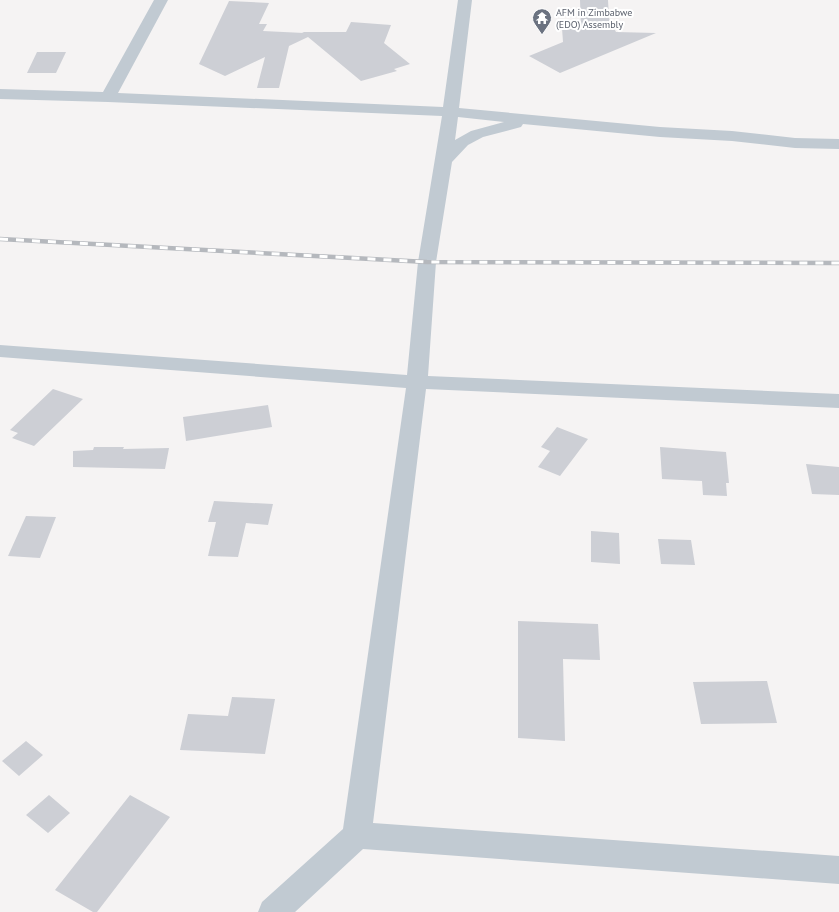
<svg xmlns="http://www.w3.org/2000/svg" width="839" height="912" viewBox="0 0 839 912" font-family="'PT Sans',sans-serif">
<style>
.building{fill:#cdcfd5}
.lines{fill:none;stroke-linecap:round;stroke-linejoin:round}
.street{fill:#c1cad2;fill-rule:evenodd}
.rail-casing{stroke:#b5b8bd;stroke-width:4.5}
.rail{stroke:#fff;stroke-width:3;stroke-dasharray:8;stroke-linecap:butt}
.labels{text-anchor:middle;stroke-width:4;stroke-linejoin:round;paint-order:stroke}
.far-worship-label{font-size:10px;fill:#5b616d;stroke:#fff;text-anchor:start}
</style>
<rect width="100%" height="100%" fill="#f5f3f3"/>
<path class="building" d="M580,0H608L609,18L616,32L656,33L560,73L529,56L563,42L562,28L581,29Z
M229,1L269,3L259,24H267L263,31L304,33L302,32H346L351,22L391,25L384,43L410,64L394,69L397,71L361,81L308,37L289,46L279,88H257L265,57L225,76L199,64Z
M37,52H66L56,73H27Z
M53,389L83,399L34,446L12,438L18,433L10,430Z
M268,405L272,427L186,441L183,417Z
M557,427L588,439L560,476L538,467L550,451L541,447Z
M94,447H124L123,449L169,448L165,469L73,467V451L93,450Z
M660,447L726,452L729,483H726L727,496L703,495L702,481L662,479Z
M806,464L839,467V495L812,494Z
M214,501L273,504L268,525L246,523L238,557L208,556L216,522H208Z
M26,516L56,517L40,558L8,556Z
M591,531L619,533L620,564L591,562Z
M658,539L691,540L695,565L661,564Z
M518,621L598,624L600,660L563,659L565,741L518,738Z
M767,681L777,723L701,724L693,682Z
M232,697L275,699L265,754L180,750L188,714L228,716Z
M26,741L43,755L19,776L2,761Z
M49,795L70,813L48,833L26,815Z
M130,795L170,817L97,912H93L55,890Z"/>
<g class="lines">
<path class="street" d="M154,0H168L118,93L443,107L458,0H472L459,108L660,127L732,131L795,138L839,139V149L795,148L732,141L660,137L523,124L521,127L483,137L468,145L452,162L436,262L428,376L839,394V408L426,389L373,823L839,856V884L363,849L295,912H258L262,902L343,829L406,388L0,357V345L407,375L418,262L442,116L108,102L0,99V89L103,92ZM458,117L504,122L471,131L455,140Z"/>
<g class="rail-casing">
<path id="rail" d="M0,239L427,262L839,263"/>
</g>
<use href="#rail" class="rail"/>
</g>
<defs>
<g id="temple-pin" transform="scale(1)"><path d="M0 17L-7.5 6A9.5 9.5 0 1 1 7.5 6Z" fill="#6b7280" stroke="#fff"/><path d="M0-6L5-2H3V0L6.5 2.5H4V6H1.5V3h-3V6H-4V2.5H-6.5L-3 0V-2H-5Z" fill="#fff"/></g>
</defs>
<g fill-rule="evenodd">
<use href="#temple-pin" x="542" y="18"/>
</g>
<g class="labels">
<g class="far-worship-label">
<text x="556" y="16">AFM in Zimbabwe<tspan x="556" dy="12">(EDO) Assembly</tspan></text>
</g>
</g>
</svg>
